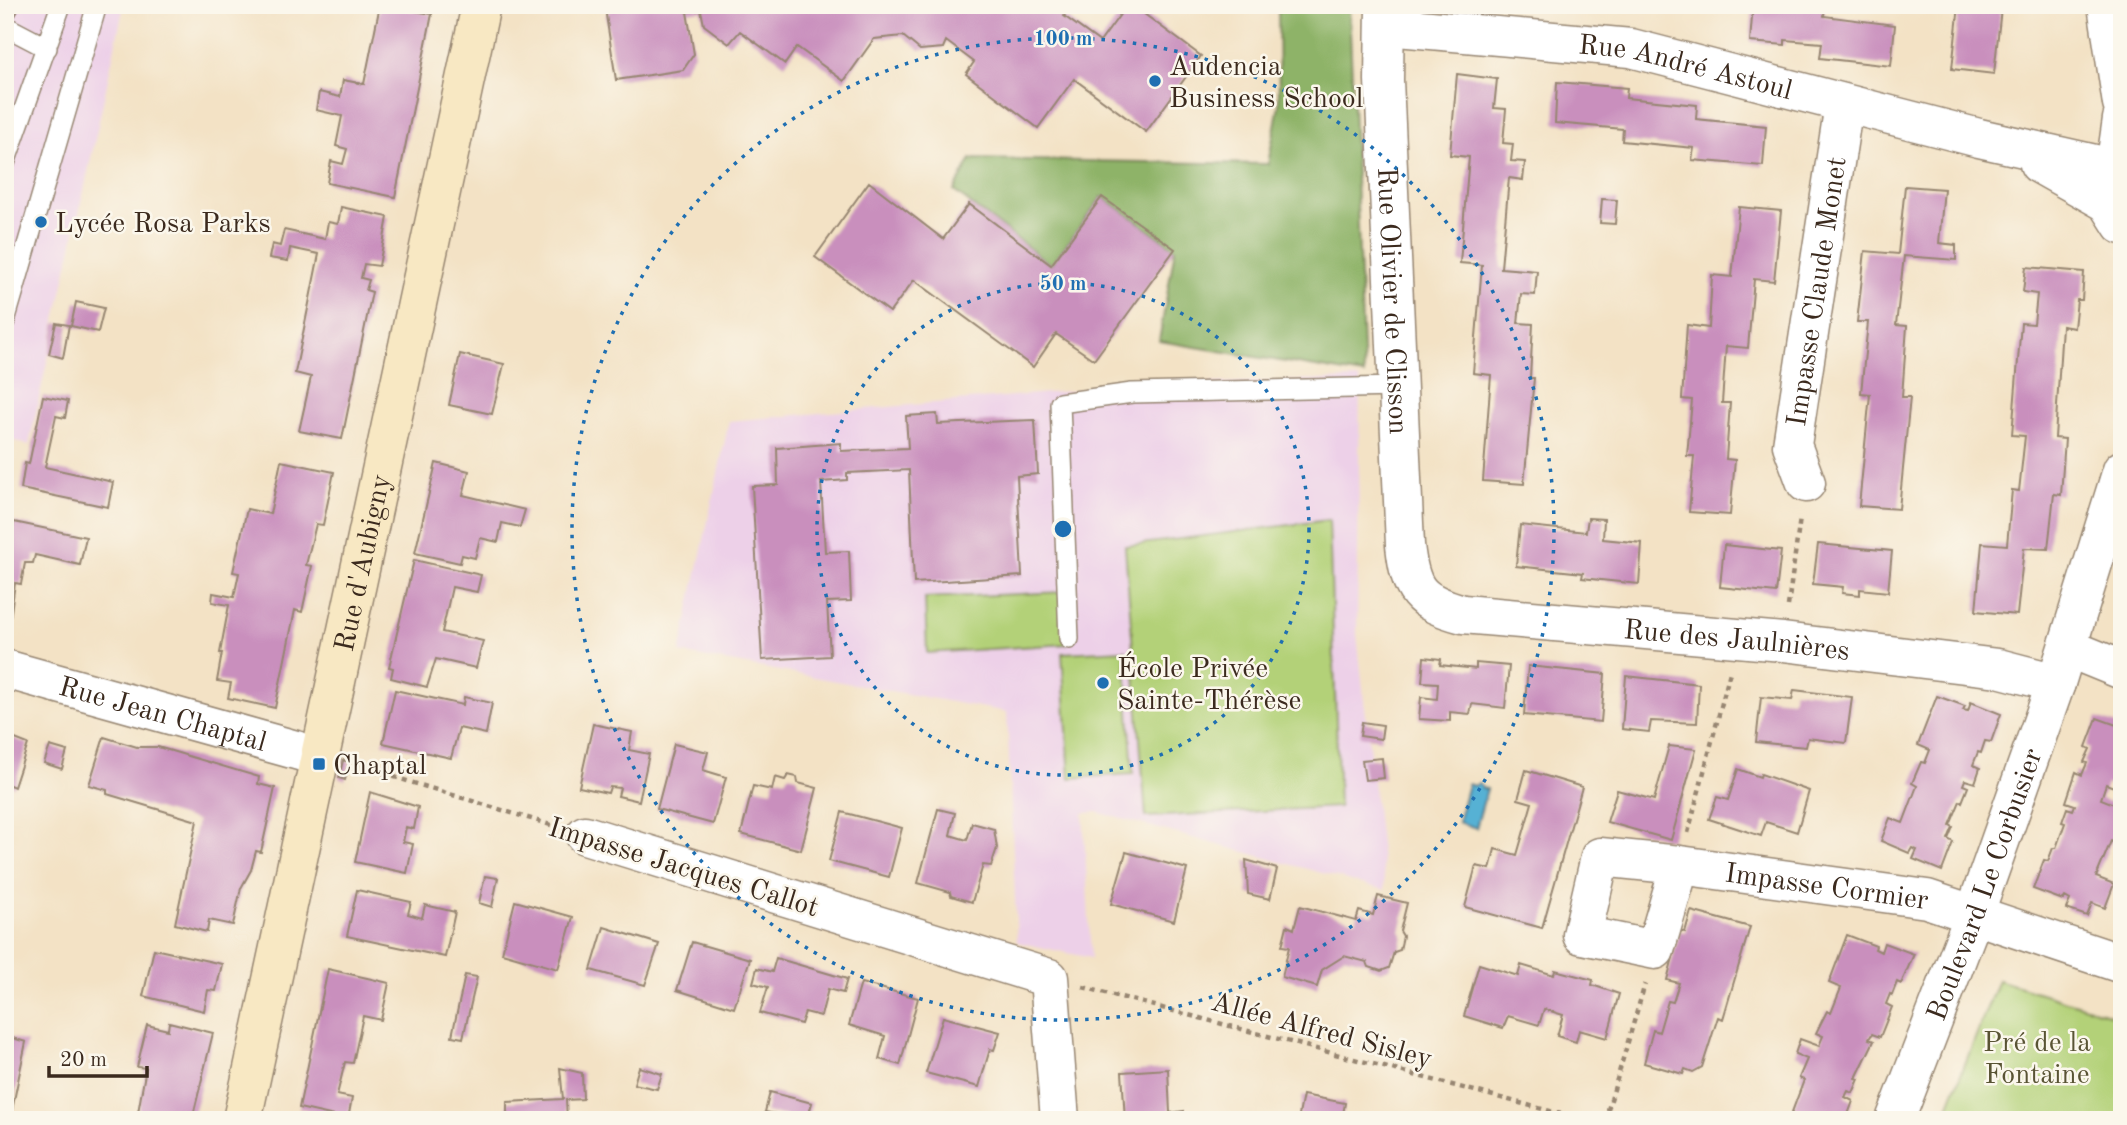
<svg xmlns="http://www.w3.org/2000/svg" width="2127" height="1125" viewBox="0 0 2127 1125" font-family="'Old Standard TT',serif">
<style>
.built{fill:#edd0e8}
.green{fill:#b3d178;stroke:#777e4b;stroke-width:2}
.forest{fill:#8eb368;stroke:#646e43;stroke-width:2}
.water{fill:#57b1d4;stroke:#496e79;stroke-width:2}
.building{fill:#c98fbd}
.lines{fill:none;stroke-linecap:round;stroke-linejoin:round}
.lane-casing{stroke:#978672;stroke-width:22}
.street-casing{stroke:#978672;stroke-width:41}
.secondary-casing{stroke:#978672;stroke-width:41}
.path{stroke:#978672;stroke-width:4.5;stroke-dasharray:5 5;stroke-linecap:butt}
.lane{stroke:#fff;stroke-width:19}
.street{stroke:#fff;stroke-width:38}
.secondary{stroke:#f8e8c3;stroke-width:38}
.ring{fill:none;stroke:#1f6fb2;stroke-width:3.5;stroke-dasharray:3.5 7}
.poi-dot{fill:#1f6fb2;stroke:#fbf7ec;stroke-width:2.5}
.labels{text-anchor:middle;stroke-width:5;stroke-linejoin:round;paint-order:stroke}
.poi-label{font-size:28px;fill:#3b2a1e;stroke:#fbf7ec;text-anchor:start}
.street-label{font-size:28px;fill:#3b2a1e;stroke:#fbf7ec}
.park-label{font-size:28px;fill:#595434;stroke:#fbf7ec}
.centre{fill:#1f6fb2;stroke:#fbf7ec;stroke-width:3.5}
.ring-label{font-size:21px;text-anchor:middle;font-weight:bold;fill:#1f6fb2;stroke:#fbf7ec;stroke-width:5;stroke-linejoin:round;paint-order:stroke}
</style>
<rect width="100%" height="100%" fill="#fbf7ec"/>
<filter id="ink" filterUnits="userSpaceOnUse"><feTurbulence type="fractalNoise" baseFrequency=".0143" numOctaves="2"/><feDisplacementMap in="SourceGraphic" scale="14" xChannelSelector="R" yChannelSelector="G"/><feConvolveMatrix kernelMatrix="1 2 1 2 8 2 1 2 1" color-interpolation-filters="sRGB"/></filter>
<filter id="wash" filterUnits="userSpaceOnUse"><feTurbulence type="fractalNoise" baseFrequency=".00686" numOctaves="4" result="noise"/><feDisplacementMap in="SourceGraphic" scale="28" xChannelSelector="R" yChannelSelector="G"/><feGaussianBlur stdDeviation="1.57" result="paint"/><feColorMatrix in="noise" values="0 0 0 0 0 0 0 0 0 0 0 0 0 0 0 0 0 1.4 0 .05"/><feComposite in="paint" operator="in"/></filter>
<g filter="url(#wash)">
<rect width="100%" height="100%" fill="#f3e2c5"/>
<path class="built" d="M5,5H124L29,445L5,438Z
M1360,379L1357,634L1385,890L1097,812L1083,813L1091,958L1017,942L1007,712L680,653L729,421L1140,385Z"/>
<path class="green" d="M1329,520L1339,807L1146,817L1125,546Z
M1064,592L1067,644L927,653L925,598Z
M1125,650L1133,774L1070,778L1062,653Z
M1998,980L2122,1018V1120H1943Z"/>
<path class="forest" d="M1278,5H1349L1364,375L1159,341L1175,249L1102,197L1051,265L954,191L971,159L1268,164L1279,105Z"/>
<path class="water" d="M1479,783L1482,788L1487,789L1476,828L1458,822L1468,784L1474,786Z"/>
<g id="blocks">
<path class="building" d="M5,5H21L15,16L5,11Z
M380,5L432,14L395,197L327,183L331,161L343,164L347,149L336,146L342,116L316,110L319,92L340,97L343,80L364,84Z
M613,5H1072L1064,16L1100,42L1127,5H1132L1201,56L1146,132L1074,79L1038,128L966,74L974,62L946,41L943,48L920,50L903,36L874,39L844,81L797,47L785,64L740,31L729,44L704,25L701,10L687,12L694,54L683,70L616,80L606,15Z
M1753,5H1825L1824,16L1895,25L1891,66L1820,58L1822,43L1785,40V45L1750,42Z
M1959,5H1992V7L2001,8L1994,74L1952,69Z
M1457,74L1497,79L1494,108L1506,109L1503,143L1513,144L1511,161L1525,162L1523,180L1509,178L1501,268L1537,271L1535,295L1521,294L1518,323L1533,324L1530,378H1534L1524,484L1483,481L1491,375L1473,373L1482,265L1460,263L1469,157L1450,155Z
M1557,82L1627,88L1626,98L1697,105L1696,119L1766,126L1763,166L1692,160L1694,148L1622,141L1623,129L1555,123Z
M869,182L943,239L969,204L1051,265L1102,197L1175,249L1094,360L1056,334L1033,367L914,280L890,312L815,257Z
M1905,186L1944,189L1939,243L1956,245V260L1904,256L1896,325L1907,326L1902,397H1910L1899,509L1859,506L1870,394L1861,393L1868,322H1857L1865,251L1898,254Z
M1602,199L1617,200L1615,224L1600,223Z
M341,207L388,217L379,266L364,264L361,278L369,280L366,290L372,292L342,439L299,431L311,377L295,373L319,254L290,248L288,261L269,258L272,244L280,246L284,230L325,239L328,222L338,224Z
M1739,207L1781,211L1774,281L1754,279L1748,348L1726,346L1722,403H1730L1726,459L1735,460L1730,515L1689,512L1694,456H1687L1692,400L1682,399L1687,325L1709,328L1712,275L1732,277Z
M2026,267L2084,272L2082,300H2077L2074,328L2062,326L2055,438L2065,439L2061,495L2054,494L2048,549L2024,548L2017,615L1976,611L1982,543L2007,545L2012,490L2019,491L2025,436L2012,435L2021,323L2034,324L2037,294L2023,292Z
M76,302L104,308L98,332L71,326Z
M56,323L69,325L63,358L49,354Z
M460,354L504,364L492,414L449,405Z
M43,396L68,401L65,418L56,416L45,467L113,482L108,507L21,489L25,463L29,464Z
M937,414L938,424L1035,420L1038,474L1017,476L1022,576L914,583L909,470L847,473V480L821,482L825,552L849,551L851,601L827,602L830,656L762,660L752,486L778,485L777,448L841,443V451L908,448L906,416Z
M281,461L334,472L323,525L316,524L306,565L312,566L302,612L295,610L275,708L228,698L231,683L217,681L222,653H220L229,605L212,602L213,593L234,597L239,573L233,572L247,509L270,514Z
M436,463L469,471L463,495L525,510L520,527L502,523L498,542L480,538L475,558L462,555L460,563L415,553Z
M1588,518L1604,519L1603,539L1642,543L1639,584L1582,578L1583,573L1516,566L1520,525L1586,532Z
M14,522L86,537L80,565L35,555L33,563H25L21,584L15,583L9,627H5V563Z
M1818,544L1892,551L1888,592L1860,589V595L1842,593L1843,587L1813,584Z
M1724,545L1781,551L1776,593L1720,587Z
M414,560L481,575L477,592L452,587L442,632L483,641L476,668L436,659L427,687L391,678L393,668L389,667Z
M1424,657L1441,659L1440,665L1476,669V663L1509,666L1505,708L1472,704L1470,714L1450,712V721L1419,719L1421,697L1437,699L1438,683L1422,682Z
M1528,666L1605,674L1601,722L1524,715Z
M1626,676L1699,684L1697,723L1651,721L1649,732L1622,729Z
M395,690L463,705L464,697L492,703L486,734L459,728L451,758L383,743Z
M1794,690L1852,697L1846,743L1808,738L1806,747L1756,742L1761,697L1792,700Z
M1937,696L1965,706L1963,710L1968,711L1971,702L2001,714L1991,742L1985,741L1981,753L1978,752L1973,765L1980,768L1975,783L1965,780L1963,785L1968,787L1962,802L1960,801L1950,825L1953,827L1948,839L1953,842L1942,871L1913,859L1917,850L1912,848L1909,853L1881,841L1890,818L1903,823L1917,786L1912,783L1921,762L1925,763L1930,750L1918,745Z
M2097,718L2122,727V790L2106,784L2101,799L2122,807L2118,819L2122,821V826L2115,843L2111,841L2096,877L2114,884L2105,908L2092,903L2087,916L2066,909L2070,900L2065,897L2063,900L2033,889L2044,860L2048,861L2053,848H2056L2065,823L2062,822L2067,808L2073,810L2075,805L2066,802L2076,772L2082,775L2087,763L2084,762L2090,749L2086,747Z
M1362,722L1383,725L1381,739L1360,736Z
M593,724L632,732L629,750L649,754L639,801L618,796L620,788L610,787L608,793L579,787Z
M5,735L28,744L14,787L5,783Z
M104,737L137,747H158L259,777L258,784L275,788L261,852L256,851L251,870L241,888L233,925L209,920L207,932L175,924L197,821L107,794V790L89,785Z
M674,744L708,752L703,770L726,777L713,824L657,809Z
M50,746L67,751L62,769L44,763Z
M1669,746L1696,749L1671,840L1607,822L1617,790L1654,800Z
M1382,758L1384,778L1365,780L1362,760Z
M343,760L350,762L345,780L339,778Z
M1738,769L1760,777L1761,774L1809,791L1797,832L1766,822L1761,836L1709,819L1717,797L1728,800Z
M1526,770L1582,787L1542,928L1465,907L1476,866L1490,869L1495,849L1517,855L1532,803L1518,799Z
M788,775L797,777L798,783L817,788L801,850L741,834L753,786L772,790L775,777L785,780Z
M370,792L418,807L414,829L406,827L403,842L413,844L407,873L355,862Z
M938,809L955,813L950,835L967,840L972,823L994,829L997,848L991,866L983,865L972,902L951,896L950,892L918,883Z
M842,812L902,828L889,877L829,861Z
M1126,852L1187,869L1174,921L1111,904Z
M1246,860L1277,869L1270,899L1248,894Z
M485,876L498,878L492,907L479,903Z
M357,890L411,902L408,914L422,918L425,905L455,912L445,957L347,936Z
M1378,896L1407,903L1400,931L1403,936L1400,950L1394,952L1389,968L1381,971L1369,967L1367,962L1344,956L1322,970L1317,987L1282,977L1289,947L1282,946L1287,926L1294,929L1300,906L1356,921L1359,911L1373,915Z
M515,901L573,917L558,969L502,953Z
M1691,911L1750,927L1723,1019L1718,1017L1702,1067L1693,1072L1685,1069L1683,1074L1644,1063L1653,1030L1659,1032L1668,1001L1673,1002L1679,983L1667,980L1680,931L1685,932Z
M604,927L659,944L645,985L591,970Z
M1847,935L1876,946L1875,949L1881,952L1884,943L1914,954L1901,984L1897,982L1892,995L1890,994L1886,1004L1892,1007L1880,1037L1872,1034L1869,1039L1874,1041L1856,1078L1859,1079L1853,1093L1848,1091L1845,1097L1853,1101L1846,1120H1789L1804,1080L1799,1078L1807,1059L1795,1054L1800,1039L1819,1046L1823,1036L1816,1033L1827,1011L1831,1013L1841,988L1829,983Z
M692,942L750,959L734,1008L677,990Z
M154,949L222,964L216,991L208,990L204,1011L143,996Z
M776,958L847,979L843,993L828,989L821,1016L805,1012L801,1024L760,1013L768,987L753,983L757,968L772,972Z
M1479,964L1518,976L1521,965L1554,975L1555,970L1593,980L1592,985L1619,994L1607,1038L1579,1030L1576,1042L1557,1036L1563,1015L1544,1009L1539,1025L1508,1016L1503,1028L1464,1016Z
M328,969L389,983L381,1020L363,1016L353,1063L345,1062L337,1095L352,1098L348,1119L299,1108Z
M465,975L477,977L463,1038L452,1036Z
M861,983L918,998L900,1065L879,1059L885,1036L849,1025Z
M943,1017L1000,1032L994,1050L990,1049L979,1087L926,1073Z
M169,1022L213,1033L192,1120L137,1118L146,1068L137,1067L147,1025L168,1030Z
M9,1037L26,1042L10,1120H5V1053Z
M639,1067L662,1074L657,1089L634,1084Z
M560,1068L582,1073L583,1099L566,1100L567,1120H507V1102L563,1099Z
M1168,1069L1170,1113L1184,1111V1120H1125L1122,1072Z
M770,1092L812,1103L807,1120L765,1112Z
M1303,1095L1345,1103L1342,1120H1298Z"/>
</g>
</g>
<g filter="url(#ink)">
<use href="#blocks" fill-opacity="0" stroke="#978672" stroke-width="2"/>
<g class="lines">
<g class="lane-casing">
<path id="lane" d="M5,26L47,48
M5,163L61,5
M5,321L97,5
M1069,639L1060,403L1132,393L1398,387"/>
</g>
<g class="street-casing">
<g id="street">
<path id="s1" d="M1385,5L1384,80L1405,545C1410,591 1419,602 1463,614L1783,642L1998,668L2056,683"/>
<path d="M2107,5L2122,104"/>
<path id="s2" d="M1386,26L1631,48L1979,138L2122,170"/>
<path d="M2039,164L2108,203L2122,225"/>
<path d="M2115,168L2122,119"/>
<path id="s3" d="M1806,483L1792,445L1844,104"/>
<path d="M2068,648L2122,670"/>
<path id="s4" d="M5,669L321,757"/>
<path d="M585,835L1049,978L1060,1120"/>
<path id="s5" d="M1680,865L1655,950L1582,935L1600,857L1680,865L1927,899L2122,964"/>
<path id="s6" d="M1895,1120L1974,915L2056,683L2122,470"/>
</g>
</g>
<g class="secondary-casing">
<g id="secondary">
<path id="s7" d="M242,1120L481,5"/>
</g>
</g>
<path class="path" d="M1788,606L1800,518
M355,765L554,826
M1688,833L1730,672
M1083,987L1584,1120
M1605,1120L1645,984"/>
<use href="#lane" class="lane"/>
<use href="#street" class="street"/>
<use href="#secondary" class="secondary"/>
</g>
</g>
<g class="ring">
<circle cx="1063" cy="529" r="246"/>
<circle cx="1063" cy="529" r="491"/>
</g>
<g class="poi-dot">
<circle cx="1155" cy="81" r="7"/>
<circle cx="41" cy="222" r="7"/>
<circle cx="1103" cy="683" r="7"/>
<rect x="312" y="757" width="14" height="14" rx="3.5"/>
</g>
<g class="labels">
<g class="poi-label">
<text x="1169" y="75">Audencia<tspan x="1169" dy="32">Business School</tspan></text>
<text x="55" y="232">Lycée Rosa Parks</text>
<text x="1117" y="677">École Privée<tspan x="1117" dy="32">Sainte-Thérèse</tspan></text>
<text x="333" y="774">Chaptal</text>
</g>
<g class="street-label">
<text dy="10" stroke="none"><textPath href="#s2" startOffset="303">Rue André Astoul</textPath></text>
<text dy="10" stroke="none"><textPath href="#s3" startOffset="196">Impasse Claude Monet</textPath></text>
<text dy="10" stroke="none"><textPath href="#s1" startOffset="296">Rue Olivier de Clisson</textPath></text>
<text dy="10" stroke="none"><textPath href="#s7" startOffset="570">Rue d'Aubigny</textPath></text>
<text dy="10" stroke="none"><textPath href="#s1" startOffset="915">Rue des Jaulnières</textPath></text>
<text dy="10" stroke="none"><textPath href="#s4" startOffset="164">Rue Jean Chaptal</textPath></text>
<text transform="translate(684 866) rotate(17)" y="10">Impasse Jacques Callot</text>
<text dy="10" stroke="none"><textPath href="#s6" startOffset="252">Boulevard Le Corbusier</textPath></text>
<text dy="10" stroke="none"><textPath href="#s5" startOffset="472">Impasse Cormier</textPath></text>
<text transform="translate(1322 1029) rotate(15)" y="10">Allée Alfred Sisley</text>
</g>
<g class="park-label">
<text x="2037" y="1051">Pré de la<tspan x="2037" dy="32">Fontaine</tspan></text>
</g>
</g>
<circle cx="1063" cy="529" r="10" class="centre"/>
<g class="ring-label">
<text x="1063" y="45">100 m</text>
<text x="1063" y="290">50 m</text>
</g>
<rect width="2127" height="1125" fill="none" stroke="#fbf7ec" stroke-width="28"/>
<path d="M49 1066v10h98v-10" fill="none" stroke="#3b2a1e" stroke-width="3.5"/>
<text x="60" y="1066" font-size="21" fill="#3b2a1e" stroke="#fbf7ec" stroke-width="5" paint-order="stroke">20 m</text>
</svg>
